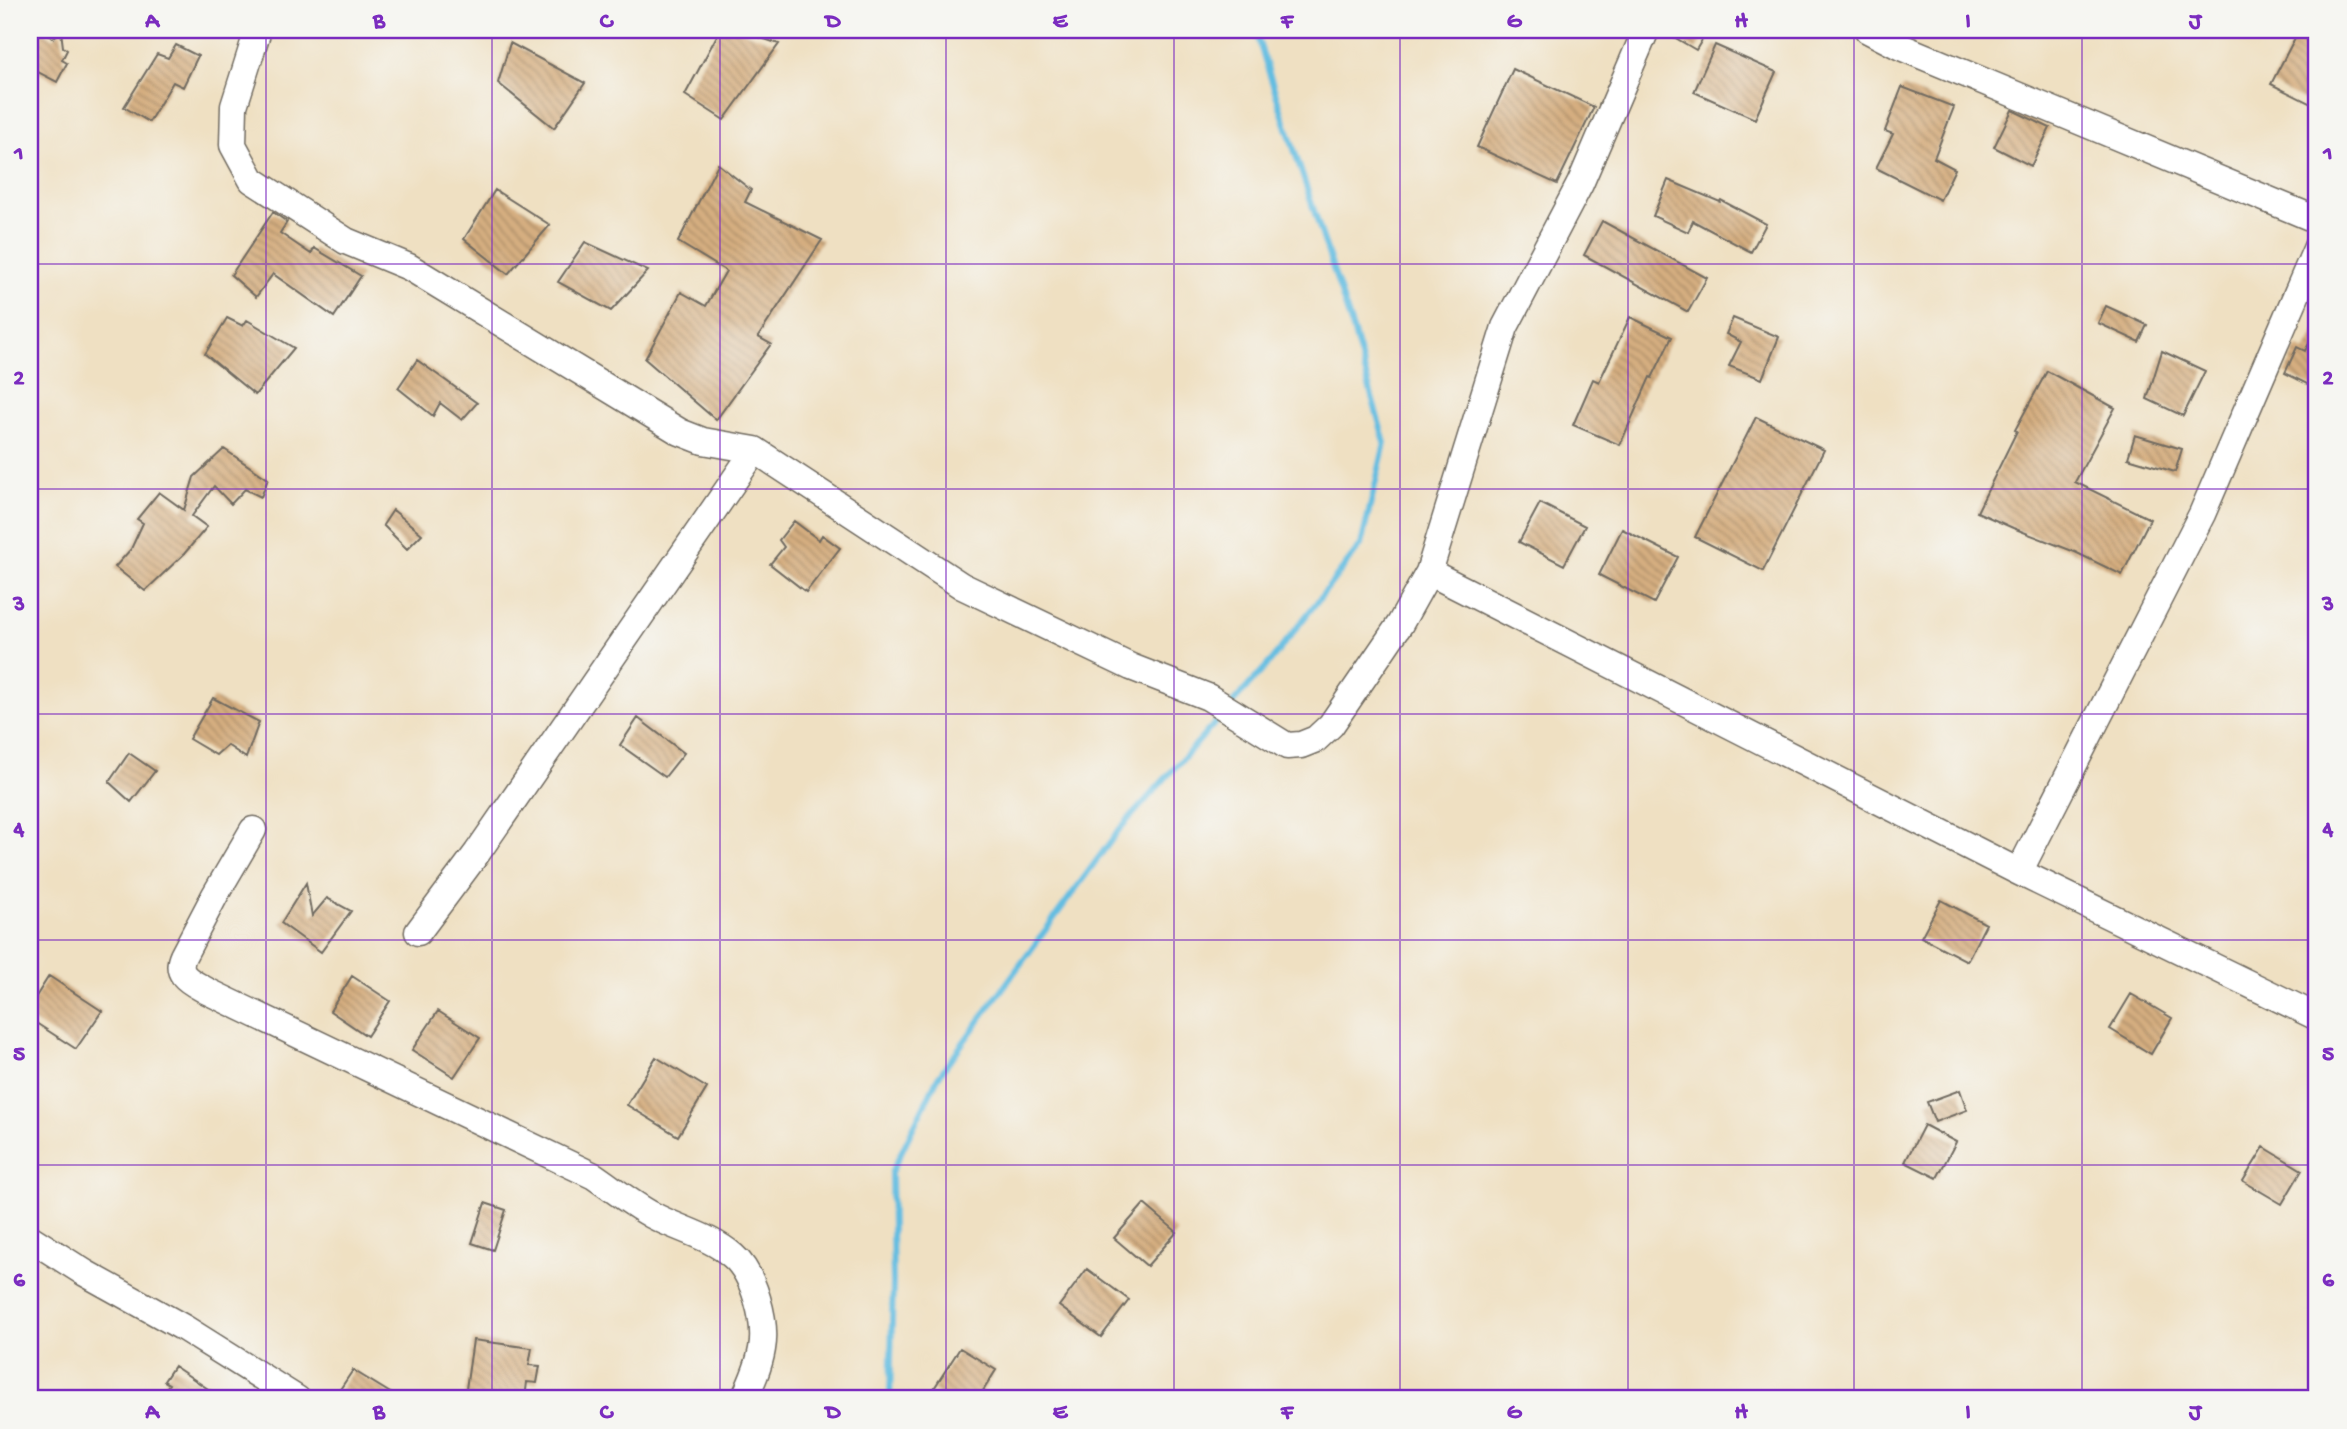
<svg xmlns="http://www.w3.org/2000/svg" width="2347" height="1429" viewBox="0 0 2347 1429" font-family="'Gochi Hand',sans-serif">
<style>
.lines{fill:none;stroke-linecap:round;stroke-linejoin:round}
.stream{stroke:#64bde1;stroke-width:6}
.building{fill:url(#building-back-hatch)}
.minor-casing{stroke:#706a60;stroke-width:29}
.minor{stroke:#fff;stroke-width:26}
.grid{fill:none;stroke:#7b2cbf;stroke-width:2;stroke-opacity:0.55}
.neatline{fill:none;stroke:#7b2cbf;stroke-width:2.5}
.grid-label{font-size:23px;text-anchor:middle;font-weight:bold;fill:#7b2cbf}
</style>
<defs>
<pattern id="building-back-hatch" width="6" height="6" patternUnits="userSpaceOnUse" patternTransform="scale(1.75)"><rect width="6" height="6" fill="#d5ae80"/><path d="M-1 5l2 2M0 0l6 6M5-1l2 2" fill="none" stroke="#ad8e69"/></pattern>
</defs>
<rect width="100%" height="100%" fill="#f6f6f2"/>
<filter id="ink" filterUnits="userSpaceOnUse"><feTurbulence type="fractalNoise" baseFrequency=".0143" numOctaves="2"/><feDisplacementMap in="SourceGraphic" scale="14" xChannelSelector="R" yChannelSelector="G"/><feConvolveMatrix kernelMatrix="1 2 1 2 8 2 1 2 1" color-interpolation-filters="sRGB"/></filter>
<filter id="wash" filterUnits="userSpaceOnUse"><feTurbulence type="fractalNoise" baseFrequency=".00686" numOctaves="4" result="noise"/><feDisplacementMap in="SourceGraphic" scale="28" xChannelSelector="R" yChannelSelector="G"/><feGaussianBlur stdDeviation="1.57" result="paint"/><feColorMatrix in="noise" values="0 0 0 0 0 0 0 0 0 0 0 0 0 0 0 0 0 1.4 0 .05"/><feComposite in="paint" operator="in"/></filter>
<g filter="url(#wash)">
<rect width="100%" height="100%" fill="#efe0c2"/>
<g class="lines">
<path class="stream" d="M1231,705L1271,661L1361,545L1385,443L1354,333L1255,30
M890,1399L893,1283L891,1173L938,1077L1118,831L1224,713"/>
</g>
<g id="blocks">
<path class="building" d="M39,30L53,38L61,31L63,47L67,50L62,60L67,63L57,82L30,68V47Z
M720,30H738L779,44L724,120L685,95Z
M1662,30H1708L1696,50Z
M2299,30H2317V107L2271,84Z
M510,43L585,83L554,128L498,83Z
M176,45L198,56L183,87L173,82L149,122L124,107L157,54L168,58Z
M1715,45L1776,72L1755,119L1694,92Z
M1513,69L1594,107L1557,184L1477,147Z
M1902,87L1954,107L1934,158L1955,169L1940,200L1876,168L1893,134L1885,131Z
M2012,110L2050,128L2031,166L1994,147Z
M718,164L751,190L745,202L822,240L758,337L771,344L716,420L645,359L681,292L706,306L726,271L678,242Z
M1668,180L1720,202L1721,200L1766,224L1751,252L1693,221L1688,232L1653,216Z
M495,190L550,225L508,274L464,239Z
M273,212L287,222L280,233L311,254L314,248L361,276L334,317L273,274L256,297L231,275Z
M1602,221L1707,278L1688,312L1584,255Z
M585,242L648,271L611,311L558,282Z
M2106,306L2147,325L2139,342L2098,323Z
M1630,317L1672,337L1652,378L1650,377L1620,445L1573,425L1593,379L1599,382Z
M227,318L243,326L247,320L294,348L255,395L205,354Z
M1733,318L1779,337L1762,379L1729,366L1741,342L1726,334Z
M2317,328V389L2285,373L2297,347L2305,351Z
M2162,351L2205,371L2183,416L2147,399Z
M417,360L477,403L462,420L440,403L433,416L398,388Z
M2047,371L2115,408L2075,482L2150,519L2122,575L2075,552L2013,528L1977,512L2017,431L2015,430Z
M1756,417L1824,450L1763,571L1695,537Z
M2135,435L2182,449L2175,472L2128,458Z
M224,449L268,479L261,497L245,489L231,504L214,486L192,516L207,527L184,554L145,591L115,567L131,549L143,523L137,519L159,492L184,510L194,477Z
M1540,503L1585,526L1564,565L1519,542Z
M393,510L422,534L407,549L383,525Z
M794,521L819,540L822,535L840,548L806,592L770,564L784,547L779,540Z
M1622,529L1678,557L1654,603L1599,575Z
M213,698L259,722L246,758L227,745L216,755L189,739Z
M638,718L684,753L665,777L620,745Z
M129,753L155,771L131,802L109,782Z
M306,883L312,916L327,898L351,911L321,952L281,923Z
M1941,900L1986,924L1967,961L1921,937Z
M49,976L102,1011L76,1049L30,1019V1006Z
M352,976L390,1001L367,1036L330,1011Z
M2131,994L2172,1018L2151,1054L2110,1029Z
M438,1011L480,1038L454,1077L412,1050Z
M656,1057L707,1088L678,1136L627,1105Z
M1960,1090L1967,1110L1935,1122L1927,1102Z
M1924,1125L1956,1142L1937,1178L1905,1162Z
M2264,1147L2302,1170L2282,1204L2243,1181Z
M485,1203L506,1210L493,1250L472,1243Z
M1144,1204L1177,1232L1147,1266L1114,1238Z
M1087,1269L1129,1300L1101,1337L1059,1306Z
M473,1340L532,1348L529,1365L540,1366L537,1383L527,1382L525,1399H485L465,1396Z
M960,1348L996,1370L978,1399H949L933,1390Z
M174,1366L223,1399H159L169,1384L164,1381Z
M353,1370L400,1399H353L339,1391Z"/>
</g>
</g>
<g filter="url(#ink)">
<use href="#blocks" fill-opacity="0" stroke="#706a60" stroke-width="2"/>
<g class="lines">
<g class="minor-casing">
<path id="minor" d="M258,30L234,106L233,145L252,180L346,241L409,267L680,432L703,441L755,450L962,586L1131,667L1208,697L1287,746L1301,745L1316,739L1331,725L1400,624L1429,572L1505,327L1580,184L1646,30
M1868,30L1901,47L2317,220
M1429,572L2019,872L2317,1017
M253,830L215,895L183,956C174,976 192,982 207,991L594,1176C613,1189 632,1204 652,1215C678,1229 710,1236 733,1256C754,1274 767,1322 762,1349C759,1367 751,1384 744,1399
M2019,872L2202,514L2317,247
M418,932L477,853L755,450
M30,1238L85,1273L184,1328L297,1399"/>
</g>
<use href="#minor" class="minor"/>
</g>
</g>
<path class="grid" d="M266,30V1399M492,30V1399M720,30V1399M946,30V1399M1174,30V1399M1400,30V1399M1628,30V1399M1854,30V1399M2082,30V1399M30,264H2317M30,489H2317M30,714H2317M30,940H2317M30,1165H2317"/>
<rect width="2347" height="1429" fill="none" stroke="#f6f6f2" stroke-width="77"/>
<rect x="38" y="38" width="2270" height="1352" class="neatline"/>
<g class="grid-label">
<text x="152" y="27">A</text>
<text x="379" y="27">B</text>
<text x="606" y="27">C</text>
<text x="833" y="27">D</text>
<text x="1060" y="27">E</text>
<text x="1287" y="27">F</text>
<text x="1514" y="27">G</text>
<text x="1741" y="27">H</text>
<text x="1968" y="27">I</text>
<text x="2195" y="27">J</text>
<text x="19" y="159">1</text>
<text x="2328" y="159">1</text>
<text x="19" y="384">2</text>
<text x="2328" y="384">2</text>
<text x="19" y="610">3</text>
<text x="2328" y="610">3</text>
<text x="19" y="835">4</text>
<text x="2328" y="835">4</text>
<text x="19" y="1060">5</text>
<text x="2328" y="1060">5</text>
<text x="19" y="1286">6</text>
<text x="2328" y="1286">6</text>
<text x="152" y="1418">A</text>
<text x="379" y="1418">B</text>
<text x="606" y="1418">C</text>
<text x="833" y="1418">D</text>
<text x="1060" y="1418">E</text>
<text x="1287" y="1418">F</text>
<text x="1514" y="1418">G</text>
<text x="1741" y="1418">H</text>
<text x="1968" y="1418">I</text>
<text x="2195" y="1418">J</text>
</g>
</svg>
